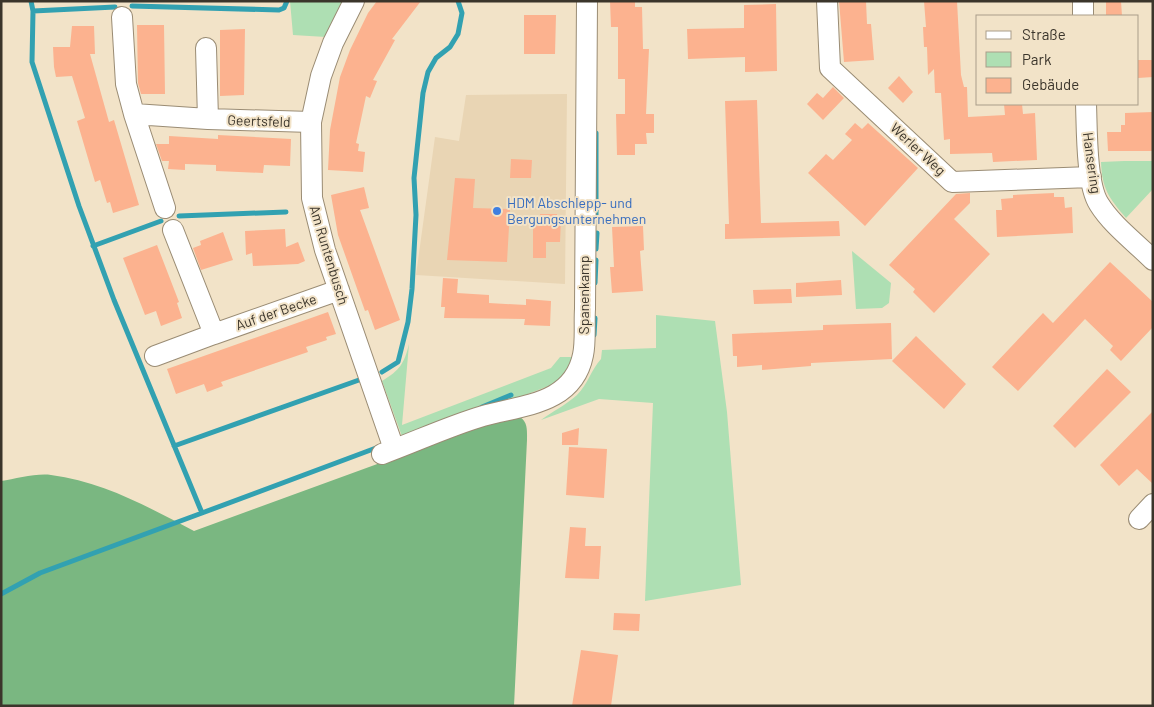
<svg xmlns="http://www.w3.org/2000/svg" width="1154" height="707" viewBox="0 0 1154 707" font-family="Barlow,sans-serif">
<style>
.built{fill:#e9d5b4}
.green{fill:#aedfb3}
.forest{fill:#7ab781}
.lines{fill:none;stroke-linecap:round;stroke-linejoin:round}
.stream{stroke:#32a1b1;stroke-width:5}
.building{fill:#fcb28f}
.street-casing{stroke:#9a8c74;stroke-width:22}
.street{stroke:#fff;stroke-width:20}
.shop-dot{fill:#3f7fe0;stroke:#f2e3c8;stroke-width:2}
.labels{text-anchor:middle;stroke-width:4;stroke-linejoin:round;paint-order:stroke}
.street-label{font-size:14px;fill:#3b352b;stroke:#f2e3c8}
.shop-label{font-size:14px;fill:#366cbe;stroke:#f2e3c8;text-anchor:start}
</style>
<rect width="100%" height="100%" fill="#f2e3c8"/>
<path class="built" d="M567,94L565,284L416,275L435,137L459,141L466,95Z"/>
<path class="green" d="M290,1H345L326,37L293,35Z
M1124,161H1153V189L1126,218C1109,198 1102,189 1101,162Z
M852,251L891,283L889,303L882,308L856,309Z
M656,315L715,321L727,412L741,585L645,601L653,403L599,399L541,420C553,411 566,405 577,395C588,384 591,370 601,359L602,350L656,348Z
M409,344L402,425L551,368L560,357H574L569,369L556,383L404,442L382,381C400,370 404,364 409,344Z"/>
<path class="forest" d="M517,415C528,421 527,428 527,440L514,706H1V481C16,479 36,473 51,475C104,482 148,507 194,531L391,459L406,450Z"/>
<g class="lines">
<path class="stream" d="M31,1L33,11
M132,6L279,10L284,8L287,1
M179,216L286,212
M596,222V133
M93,246L161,221
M596,249L597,233
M595,283L596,260
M594,335L595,318
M382,372L398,362L408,322L412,289L416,215L414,178L423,93L428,72L436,58L450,47L458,34L462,13L458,1
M482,407L511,395
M174,446L359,380
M202,513L376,448
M1,594L40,573L202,513L114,300L79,206L32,62L33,11L115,7"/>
</g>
<path class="building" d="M377,1H421L392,39L395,40L373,80L377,81L370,98L366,96L356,143L359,144L358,151L365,152L363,172L328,170L330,130L340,77L350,50L368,13Z
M610,1H635V7H642L643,49H649L646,114H654V133H646L647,144H635V155H617L616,114H625V79H618V27H611Z
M839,1H866L867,24H871L874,60L844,62Z
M924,1H957L961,75L964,87H967L968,117L1005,115L1004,104H1022L1023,114L1035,113L1037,160L993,162L992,153L950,154V139L944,140L941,93H935L934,69L928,75L927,47H924L923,27H926Z
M1106,1H1121L1122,16H1106Z
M776,4L777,71L745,72V57L688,59L687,29L744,28V5Z
M524,15H556L555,54H524Z
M137,25H164L165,94H141L138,83Z
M72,26H94L95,54H90L109,122L114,120L139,205L113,213L110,202L107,203L100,180L95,182L77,121L85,118L72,76L56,77L54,67L53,47H70Z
M245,29L244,95L220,96V30Z
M1138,60H1153V77L1138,78Z
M899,76L913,92L903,103L888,88Z
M833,87L844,98L823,120L807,104L817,93L823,98Z
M757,100L761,223L839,221L840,236L725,239V224H729L725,101Z
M1153,112V151H1108L1107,132H1121V125H1125V113Z
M855,123L862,129L868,123L918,168L865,226L808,173L826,154L833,160L852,140L845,134Z
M218,135L291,139L290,166L264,165L263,173L216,171V165L185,164V170L168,169L169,161H162L156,144H169V136L218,139Z
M511,159L532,160L531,178H510Z
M455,178L475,179L473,208L510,209L507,262L447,260Z
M364,187L369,208L360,210L400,320L375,330L368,310L365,311L338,235L331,195Z
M970,193V203L954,219L990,254L934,313L913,292L915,289L889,265L956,194Z
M1054,193V197H1064L1065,208L1072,207L1073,233L997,237L996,210H1002L1001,199L1013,198V195Z
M540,214H557V219H561L560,242H546V258H533V219H540Z
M643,226L644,250L640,251L643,291L612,293L610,267H614L612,227Z
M285,229L286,247L298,242L305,261L298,264L253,266L252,253L246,255L245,231Z
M223,232L233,260L201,270L193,248L201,245L200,241Z
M157,245L179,302L177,303L182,318L161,326L156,311L145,315L123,258Z
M1110,262L1153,302V327L1121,361L1110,350L1113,346L1085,319L1018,391L992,367L1043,313L1053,323Z
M443,278L458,279L457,293L489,295V303L526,305V299L551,301L550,326L524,325L525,319L444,318L445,307H441Z
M841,280L842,295L796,297V283Z
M791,289L792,303L754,304L753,290Z
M328,312L336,334L326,337L327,340L306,347L308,352L221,382L223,386L207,392L204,384L176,394L167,369Z
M891,323L892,359L811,363V366L762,370V365L737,367V356H733L732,334L823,330V325Z
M916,336L966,384L944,409L892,361Z
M1107,369L1131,392L1075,448L1053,426Z
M1153,411V484L1137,469L1119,486L1100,465Z
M579,428L578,445H562V433Z
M569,447L607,449L604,498L566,495Z
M570,527L586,528L585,546H601L599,579L565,578Z
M614,613L640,614L639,631L613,630Z
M581,650L618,655L611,706H572Z"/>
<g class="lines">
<g class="street-casing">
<path id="street" d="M354,1L333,43L321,76L311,122L312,198L325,250L394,449
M827,1L830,68L952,182L1091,177
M1083,1V16
M122,17L126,84L134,114
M206,48L208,119
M1086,104C1087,128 1086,184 1099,204C1112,225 1135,242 1153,260
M165,208L134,114L208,119L311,122
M173,230L214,334L339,290
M155,356L214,334
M382,454C415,442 449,426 483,416C521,405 573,405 583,355C586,341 584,324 585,309L587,1
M1139,519L1153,504"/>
</g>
<use href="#street" class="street"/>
</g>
<circle class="shop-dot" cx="497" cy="211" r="5"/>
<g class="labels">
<g class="street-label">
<text transform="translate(259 121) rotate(2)" y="5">Geertsfeld</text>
<text transform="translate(918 149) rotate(43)" y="5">Werler Weg</text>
<text transform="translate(1092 163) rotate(82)" y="5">Hansering</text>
<text transform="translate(329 255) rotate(73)" y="5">Am Runtenbusch</text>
<text transform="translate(584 295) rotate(-90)" y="5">Spanenkamp</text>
<text transform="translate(276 312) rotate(-19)" y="5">Auf der Becke</text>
</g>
<g class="shop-label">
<text x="507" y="208">HDM Abschlepp- und<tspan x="507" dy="16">Bergungsunternehmen</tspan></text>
</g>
</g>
<rect width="1154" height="707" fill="none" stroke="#3b352b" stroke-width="5"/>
<rect x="976" y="15" width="162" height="90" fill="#f2e3c8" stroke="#a99d89"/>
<rect x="986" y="31" width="25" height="8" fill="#ffffff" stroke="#a99d89"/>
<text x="1022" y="40" font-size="15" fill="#3b352b">Straße</text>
<rect x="986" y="52" width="25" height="15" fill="#aedfb3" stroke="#a99d89"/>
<text x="1022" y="65" font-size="15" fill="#3b352b">Park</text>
<rect x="986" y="78" width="25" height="15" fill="#fcb28f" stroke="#a99d89"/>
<text x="1022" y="90" font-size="15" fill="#3b352b">Gebäude</text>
</svg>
